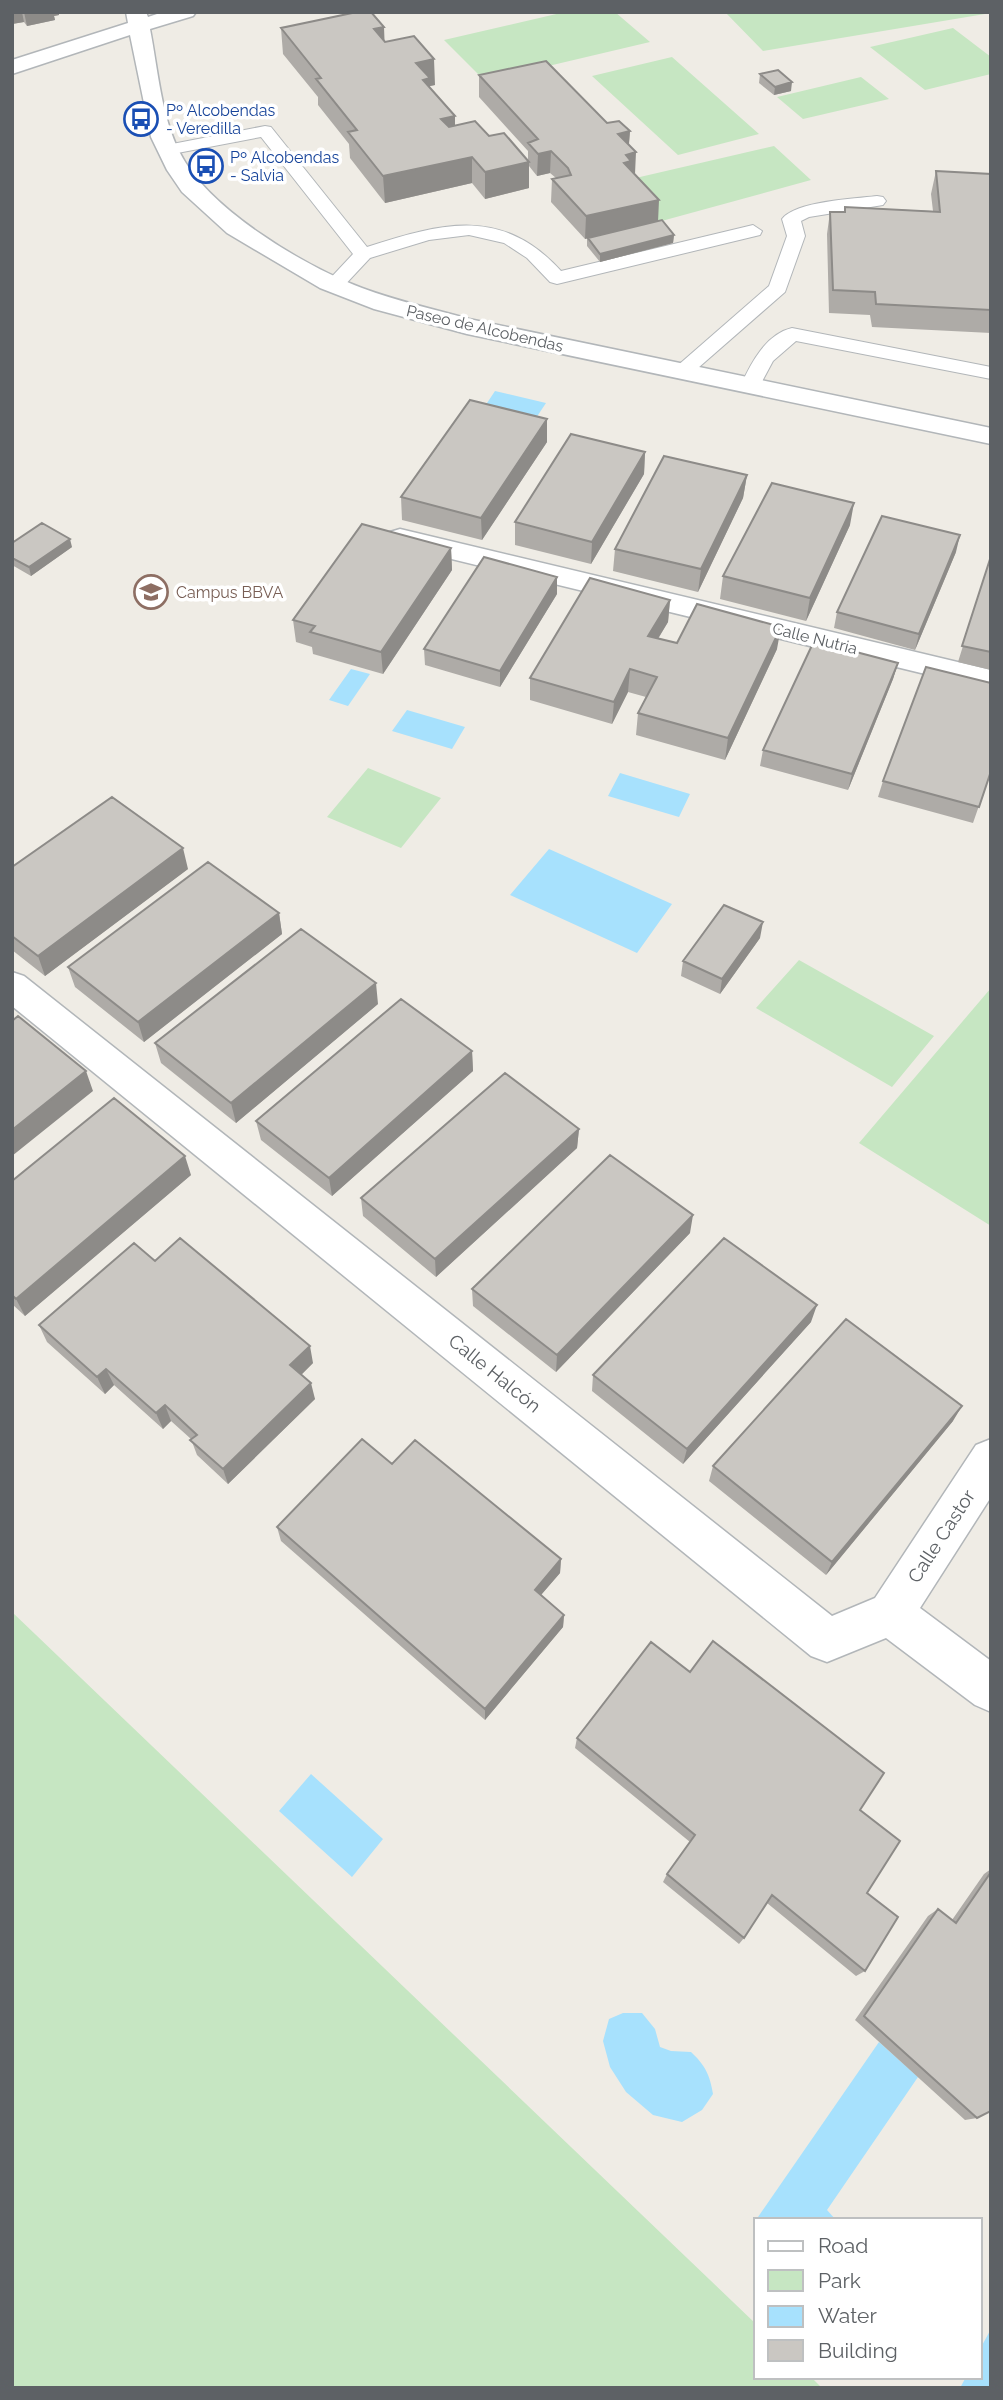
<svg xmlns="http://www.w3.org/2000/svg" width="1003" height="2400" viewBox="0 0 1003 2400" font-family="Raleway,sans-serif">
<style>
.green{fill:#c6e6c2}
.water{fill:#a7e1fd}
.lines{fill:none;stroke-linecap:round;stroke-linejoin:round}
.lane-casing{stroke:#b2b6b9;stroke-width:2}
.street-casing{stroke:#b2b6b9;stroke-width:3}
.lane{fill:#fff;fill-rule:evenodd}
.street{fill:#fff;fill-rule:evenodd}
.wall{fill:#aeaba7}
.shaded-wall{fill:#8d8b88}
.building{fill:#cac7c2;stroke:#8d8b88;stroke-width:2}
.labels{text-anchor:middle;stroke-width:7;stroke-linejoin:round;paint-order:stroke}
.far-transit-label{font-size:16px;fill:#164399;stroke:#fff;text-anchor:start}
.far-street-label{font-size:16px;fill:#5d6165;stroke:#fff}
.far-education-label{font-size:16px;fill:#785e54;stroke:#fff;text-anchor:start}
.street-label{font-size:19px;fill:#5d6165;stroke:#fff}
</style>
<rect width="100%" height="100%" fill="#efece5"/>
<path class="green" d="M565,12H615L650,42L485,81L444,40Z
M725,12H991V13L763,51Z
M953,28L991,57V74L925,90L870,47Z
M672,57L759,134L678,155L592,76Z
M861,77L889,99L803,119L777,97Z
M774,146L811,180L658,222L627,180Z
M368,768L441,798L401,848L327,817Z
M799,960L934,1036L892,1087L756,1008Z
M991,988V1226L859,1143Z
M12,1612L756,2324V2377H811L822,2388H12Z"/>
<path class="water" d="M495,391L546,403L536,418L485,406Z
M351,669L370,674L348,706L329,700Z
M407,710L465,727L452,749L392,731Z
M620,773L690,794L679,817L608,796Z
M549,849L672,904L637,953L510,895Z
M311,1774L383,1839L352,1877L279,1811Z
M623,2013H642L655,2029L660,2047L671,2051L691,2052C705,2065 710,2075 713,2094L702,2110L682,2122L653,2115L626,2092L610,2067L603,2041L609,2019Z
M879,2042L918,2077L827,2210L836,2220H760L758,2217Z
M991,2329V2388H960L966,2377H980V2349Z"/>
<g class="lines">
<g class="lane-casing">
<path id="lane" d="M265,126L271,127L367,247C442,223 502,206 561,271L753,225L762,231L760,235L557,284L550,282L527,258L504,243L469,235L429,240L370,258L341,289L334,291L324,285L353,254L261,137L167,155L158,150L167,145Z
M877,196L883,197L886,201L883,205L809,217L801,221L805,236L785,292L690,375H676L673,371L676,367L769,286L787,236L782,219C796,201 854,199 877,196Z
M792,328L991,367V379L796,341L773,361L758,389H744L741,385C751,363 766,334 792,328Z"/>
</g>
<g class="street-casing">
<path id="street" d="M126,12H146L148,17L163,12H196L193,16L150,29C158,70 161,116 180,153C208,209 304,266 362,288C397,301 433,309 469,319L991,428V444L467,334L374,309L320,288L227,233L182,192L167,170L151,137L130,35L12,74V60L128,23Z
M400,529L991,670V690L390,544L386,538L390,532Z
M12,972L24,976L832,1616L875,1598L976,1445L991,1439V1497L920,1608L991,1661V1712L975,1705L886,1638L827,1662L811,1656L12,1006Z"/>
</g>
<use href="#lane" class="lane"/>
<use href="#street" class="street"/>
</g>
<path class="wall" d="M12,12H59V15L54,16L55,20L27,26L24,22L12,24Z
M281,28L385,41L435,85L430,86V88L455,116V126L489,136L528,161V151L479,97V75L630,131L629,145L635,174L658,221L674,235L673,243L600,262L587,246V238L585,239L551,202L552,179L556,178L550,173L537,176L529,166V188L485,199L472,183L385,203L350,158L349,144L318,105V97L283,54Z
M760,74L791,91L774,95L759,83Z
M936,171L991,174V333L872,327L870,315L829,313L827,234L830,212H844L845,207L933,211L931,194Z
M547,419V442L482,540L402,520L401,497Z
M645,452L644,474L591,564L515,545V522Z
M747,475L743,498L698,592L613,571L615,549Z
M850,525L806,621L720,599L723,576Z
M12,543L72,547L31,576L12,565Z
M451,548L452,570L383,674L313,654L312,647L296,642L293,620Z
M956,552L915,650L834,628L837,612Z
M991,556V670L958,662Z
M557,594L500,687L425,665L424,649Z
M670,600L668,622L658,639L677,643L777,649L725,760L636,735L638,713L646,697L628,692L612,724L530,700V678Z
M898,663L893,679L848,790L760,766L763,750Z
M991,771L973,823L878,797L883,781Z
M12,867L188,869L45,976L12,950Z
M279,913L282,934L144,1042L75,987L68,967Z
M760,938L720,994L681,976L683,961Z
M378,1004L236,1123L161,1063L155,1043Z
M472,1051L473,1071L332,1196L261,1140L256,1121Z
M579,1129L577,1148L436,1277L363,1216L361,1198Z
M191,1175L25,1316L12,1304V1181Z
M690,1233L556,1372L473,1306L472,1289Z
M155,1261L313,1363L301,1375L315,1399L228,1484L197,1455L191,1439L171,1421L163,1429L114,1385L105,1394L47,1342L39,1325Z
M811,1322L683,1464L592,1391L593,1375Z
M953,1421L826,1575L709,1481L713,1466Z
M392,1464L561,1559L560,1573L541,1595L564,1615L563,1627L485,1720L281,1541L277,1527Z
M577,1738L860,1810L867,1893L865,1971L856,1976L767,1903L744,1938L739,1944L663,1882L667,1874L690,1842L575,1748Z
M991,1869V2111L977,2118L965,2120L855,2020L928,1916L938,1909L952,1920L984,1874Z"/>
<path class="shaded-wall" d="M12,12H22L24,22L12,24Z
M24,12H59V15L54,16L55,20L27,26Z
M384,27L385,53L374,29Z
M434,59L435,85L430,86L431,105L416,63Z
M792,82L791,91L774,95L775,87Z
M455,116V142L441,119Z
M630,131L628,153L618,134Z
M551,151L550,173L537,176L538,154Z
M636,152L635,174L624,163L626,155Z
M472,157V183L385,203L383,176Z
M529,162V188L485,199V172Z
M659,200L658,222L585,239L586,216Z
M674,235L673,243L600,262V254Z
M547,419V442L482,540L481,518Z
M645,452L644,474L591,564L592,542Z
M747,475L743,498L698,592L701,569Z
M854,503L850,525L806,621L810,598Z
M960,535L956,552L915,650L919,634Z
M70,539L72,547L31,576L29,567Z
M451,548L452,570L383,674L381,652Z
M557,577V594L500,687V671Z
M670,600L668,622L646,658L648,636Z
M781,627L777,649L725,760L728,738Z
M898,663L893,679L848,790L852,774Z
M630,669L628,692L612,724L614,702Z
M183,848L188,869L45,976L38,956Z
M279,913L282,934L144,1042L138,1022Z
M763,922L760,938L720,994L722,979Z
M376,983L378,1004L236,1123L231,1103Z
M472,1051L473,1071L332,1196L329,1178Z
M86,1071L93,1091L12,1156V1130Z
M579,1129L577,1148L436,1277L435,1259Z
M185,1156L191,1175L25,1316L16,1299Z
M693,1215L690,1233L556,1372L557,1355Z
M817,1305L811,1322L683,1464L687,1449Z
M310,1346L313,1363L294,1382L290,1365Z
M106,1369L114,1385L105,1394L97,1377Z
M311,1383L315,1399L228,1484L223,1469Z
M165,1405L171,1421L163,1429L156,1413Z
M962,1406L953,1421L826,1575L832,1562Z
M561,1559L560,1573L534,1603L535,1590Z
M564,1615L563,1627L485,1720V1709Z"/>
<path class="building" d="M357,12H371L384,27L374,29L385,42L414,36L434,59L416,63L430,78L423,80L455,116L441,119L449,127L475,121L489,136L504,133L529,162L485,172L472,157L383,176L348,132L357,130L316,79L321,78L281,28Z
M546,61L607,123L619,121L630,131L618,134L636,152L626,155L631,161L624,163L659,200L586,216L552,179L571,175L568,168L551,151L538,154L528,143L538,139L479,75Z
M778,70L792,82L775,87L760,74Z
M936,171L991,174V310L876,304L875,292L833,290L830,212H845V207L940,212Z
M662,220L674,235L600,254L588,238Z
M470,400L547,419L481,518L401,497Z
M571,434L645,452L592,542L515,522Z
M664,456L747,475L701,569L615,549Z
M772,483L854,503L810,598L723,576Z
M882,516L960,535L919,634L837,612Z
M42,523L70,539L29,567L12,558V543Z
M362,524L451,548L381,652L310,632L315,626L293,620Z
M991,556V652L962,646Z
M484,557L557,577L500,671L424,649Z
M590,578L670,600L648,636L677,643L697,604L781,627L728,738L638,713L657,677L630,669L614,702L530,678Z
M814,641L898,663L852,774L763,750Z
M926,667L991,683V771L979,807L883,781Z
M112,797L183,848L38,956L12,936V867Z
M208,862L279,913L138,1022L68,967Z
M724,905L763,922L722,979L683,961Z
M301,929L376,983L231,1103L155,1043Z
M401,999L472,1051L329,1178L256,1121Z
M18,1016L86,1071L12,1130V1021Z
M505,1073L579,1129L435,1259L361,1198Z
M114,1098L185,1156L16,1299L12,1295V1181Z
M610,1155L693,1215L557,1355L472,1289Z
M180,1238L310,1346L290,1365L311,1383L223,1469L190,1440L197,1435L165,1405L156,1413L106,1369L97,1377L39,1325L134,1243L155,1261Z
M724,1238L817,1305L687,1449L593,1375Z
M846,1319L962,1406L832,1562L713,1466Z
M362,1439L392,1464L415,1440L561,1559L535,1590L564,1615L485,1709L277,1527Z
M713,1641L884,1773L860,1810L900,1841L867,1893L898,1917L865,1971L772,1895L744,1938L667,1874L695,1835L577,1738L651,1642L690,1672Z
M991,1872V2111L977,2118L864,2016L938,1909L956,1923Z"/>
<defs>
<g id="bus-ring" transform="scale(1.75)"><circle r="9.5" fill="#fff" stroke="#1a4fb4" stroke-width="1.5"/><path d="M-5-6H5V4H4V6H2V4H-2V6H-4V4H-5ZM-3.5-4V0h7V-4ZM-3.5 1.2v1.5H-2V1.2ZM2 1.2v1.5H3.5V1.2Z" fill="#1a4fb4"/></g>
<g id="university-ring" transform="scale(1.75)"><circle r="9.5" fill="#fff" stroke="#8d6e63" stroke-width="1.5"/><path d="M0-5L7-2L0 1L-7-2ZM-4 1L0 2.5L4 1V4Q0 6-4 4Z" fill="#8d6e63"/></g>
</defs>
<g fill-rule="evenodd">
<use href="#bus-ring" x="141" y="119"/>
<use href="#bus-ring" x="206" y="166"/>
<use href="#university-ring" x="151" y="592"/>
</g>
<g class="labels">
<g class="far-transit-label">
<text x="166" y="116">Pº Alcobendas<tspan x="166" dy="18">- Veredilla</tspan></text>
<text x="230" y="163">Pº Alcobendas<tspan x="230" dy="18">- Salvia</tspan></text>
</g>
<g class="far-street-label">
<text transform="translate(485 328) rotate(13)" y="6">Paseo de Alcobendas</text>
<text transform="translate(815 638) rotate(14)" y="6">Calle Nutria</text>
</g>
<g class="far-education-label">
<text x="176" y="598">Campus BBVA</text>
</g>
<g class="street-label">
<text transform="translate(495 1373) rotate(39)" y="7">Calle Halcón</text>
<text transform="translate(941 1536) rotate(-57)" y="7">Calle Castor</text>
</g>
</g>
<rect width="1003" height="2400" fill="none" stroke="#5d6165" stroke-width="28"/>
<rect x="754" y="2218" width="228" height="161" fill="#ffffff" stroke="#bec0c1" stroke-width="2"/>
<rect x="768" y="2241" width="35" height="10" fill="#ffffff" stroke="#bec0c1" stroke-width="2"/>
<text x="818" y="2253" font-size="21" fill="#5d6165">Road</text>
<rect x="768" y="2270" width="35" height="21" fill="#c6e6c2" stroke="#bec0c1" stroke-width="2"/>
<text x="818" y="2288" font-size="21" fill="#5d6165">Park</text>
<rect x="768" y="2306" width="35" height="21" fill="#a7e1fd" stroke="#bec0c1" stroke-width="2"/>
<text x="818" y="2323" font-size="21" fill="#5d6165">Water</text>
<rect x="768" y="2340" width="35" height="21" fill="#cac7c2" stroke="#bec0c1" stroke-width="2"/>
<text x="818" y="2358" font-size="21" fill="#5d6165">Building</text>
</svg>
